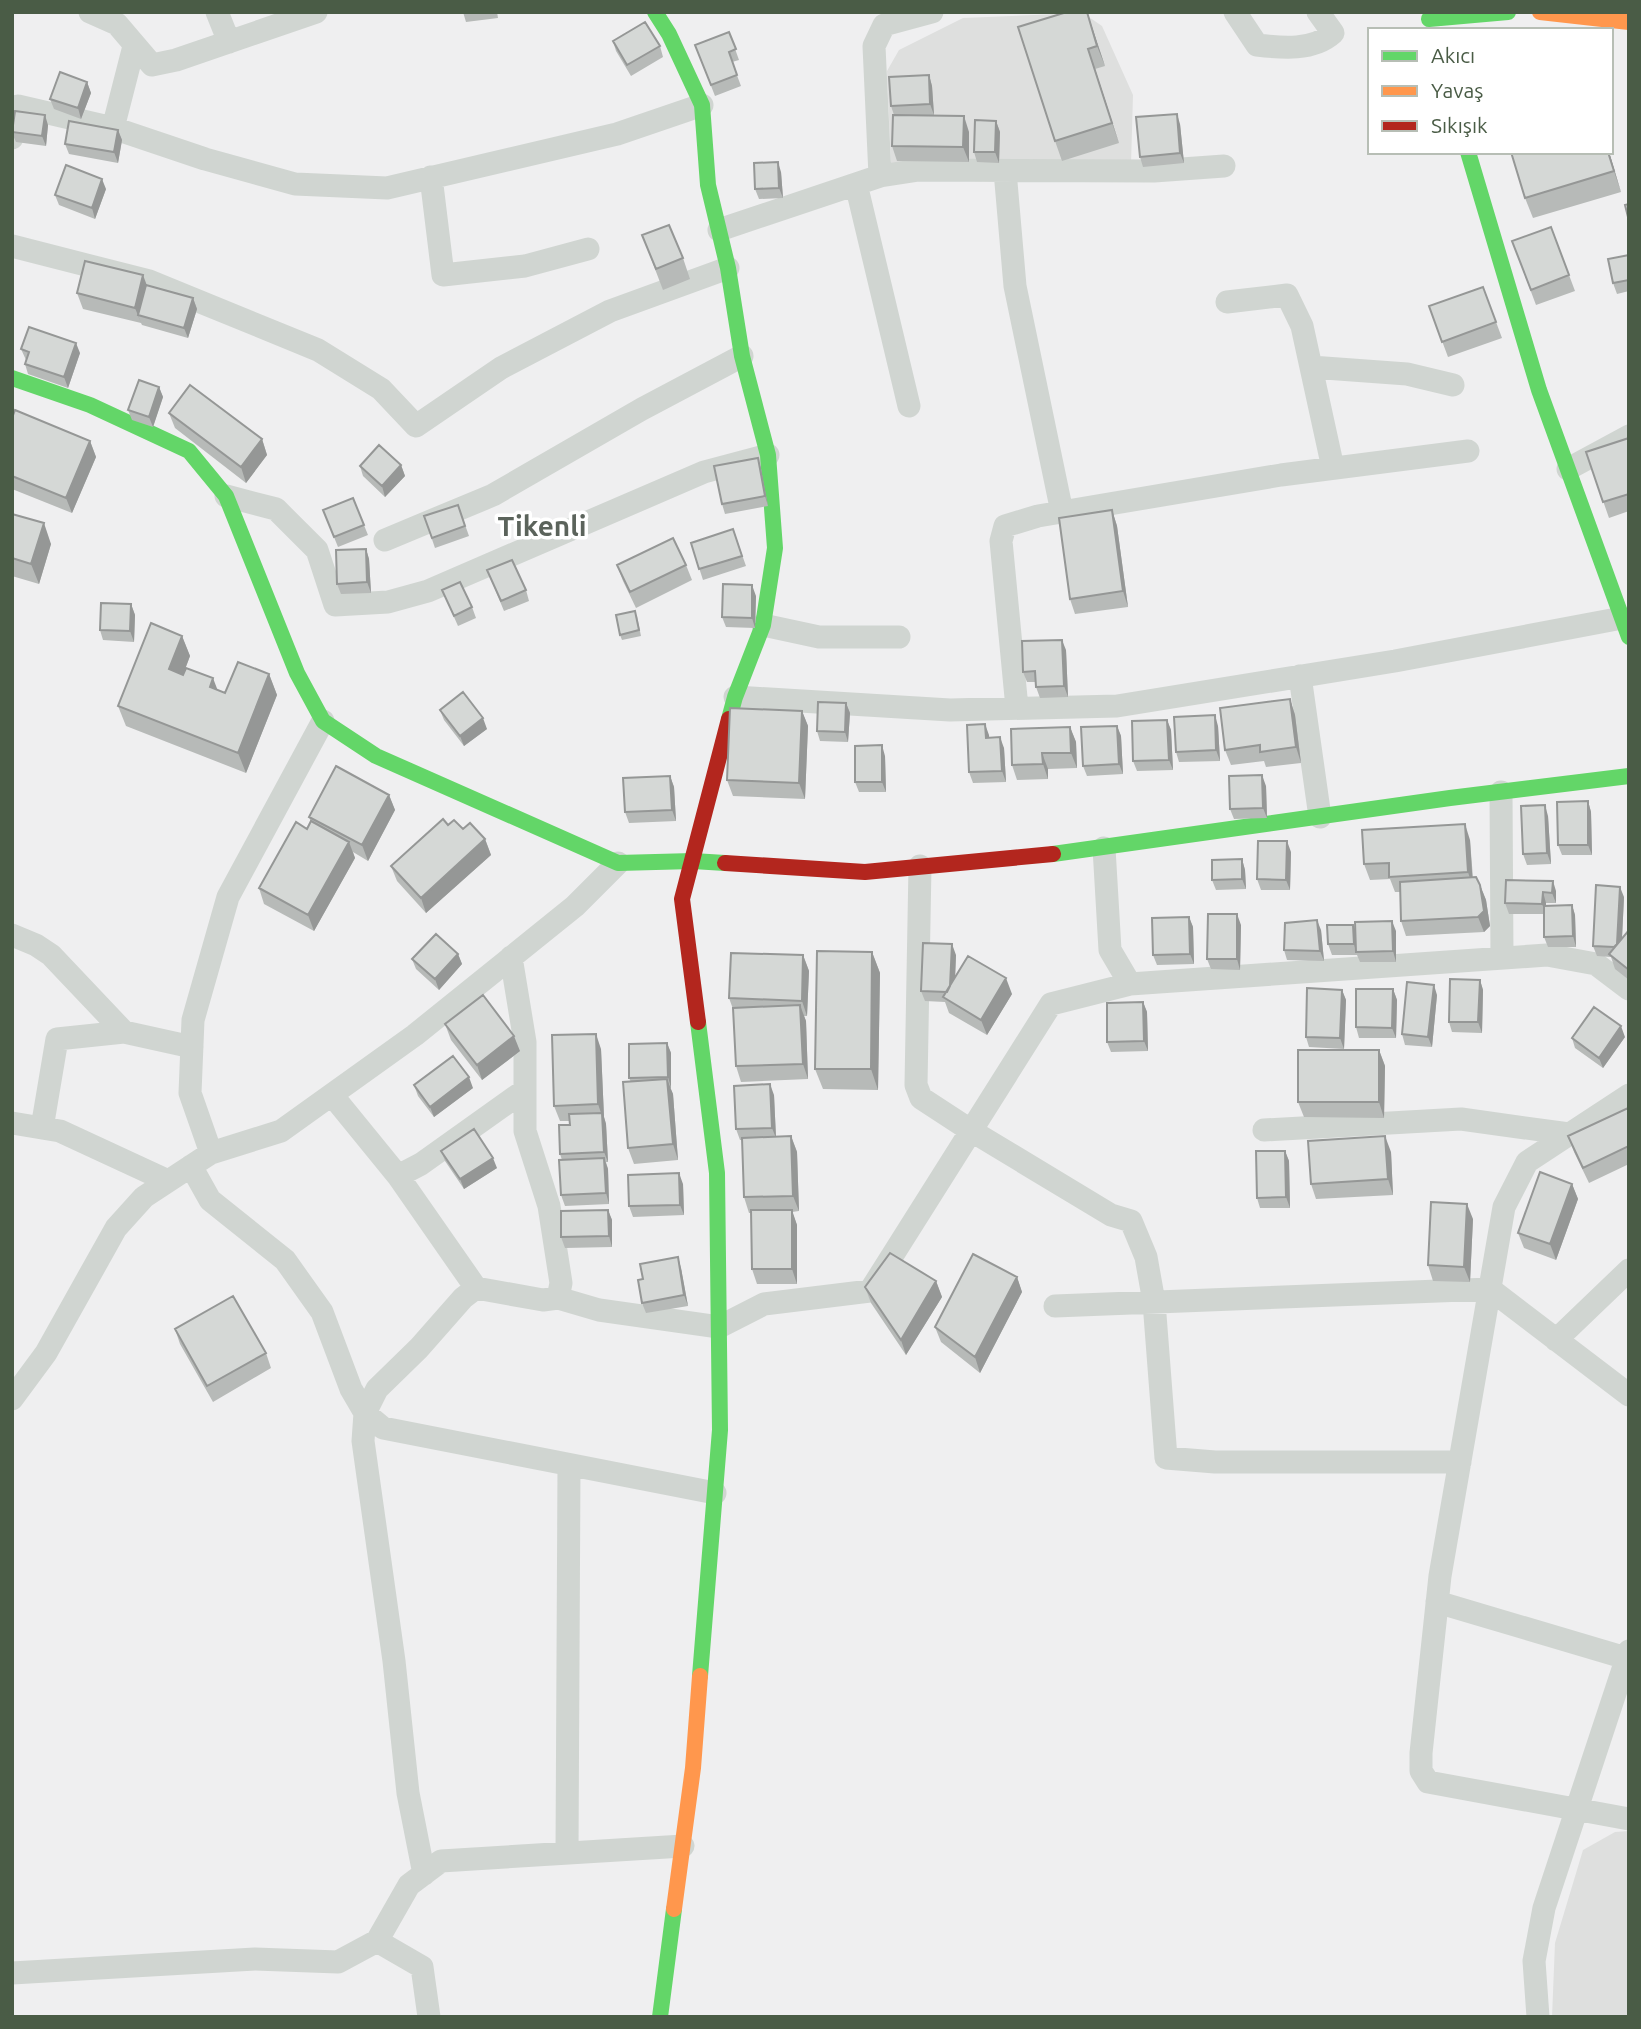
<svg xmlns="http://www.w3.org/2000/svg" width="1641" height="2029" viewBox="0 0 1641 2029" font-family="Ubuntu,sans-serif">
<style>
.education{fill:#dedfde}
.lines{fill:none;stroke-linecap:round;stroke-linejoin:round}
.street{stroke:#d0d5d1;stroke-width:23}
.fast{stroke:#63d668;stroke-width:16}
.slow{stroke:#ff974d;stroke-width:16}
.jam{stroke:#b3261e;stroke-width:16}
.wall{fill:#b7bab8}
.shaded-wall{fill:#959796}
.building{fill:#d5d8d6;stroke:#959796;stroke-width:2}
.labels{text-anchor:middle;stroke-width:7;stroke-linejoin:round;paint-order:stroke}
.district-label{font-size:28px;font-weight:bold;fill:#5b635b;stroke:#fff}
</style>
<rect width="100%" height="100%" fill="#efeff0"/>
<path class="education" d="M1083,13L1102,26L1133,95L1131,164H891L887,71L899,50L963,18Z
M1629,1831V2017H1552L1555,1943L1583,1850L1615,1832Z"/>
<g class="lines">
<path class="street" d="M90,12L117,24L152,65L176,60L316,12
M217,12L229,42
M1235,12L1257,45C1282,48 1313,51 1333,33L1318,12
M113,128L134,46
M12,138L18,106L113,128L205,159L295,184L387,188L617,134L702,105
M1005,171L1015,286L1062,512
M880,176L874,46L884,25L932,12
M431,177L443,275L525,266L588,249
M856,184L909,406
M719,230L880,176L919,170L1154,171L1224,166
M12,246L149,281L318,350L381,389L416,426L501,368L610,311L728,268
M1227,302L1287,295L1302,326L1333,468
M1311,367L1407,374L1453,385
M1568,469L1629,436
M226,496L276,509L317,550L335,605L388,602L428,591L704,472L768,455
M385,540L493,495L642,409L742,356
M763,625L819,637H899
M1300,676L1320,817
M735,697L950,710L1117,706L1395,661L1622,618
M1017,708L1001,541L1005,526L1038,516L1281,475L1468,451
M1501,792L1502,958
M1104,848L1110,950L1130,984L1547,955L1596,964L1629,989
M920,866L916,1085L921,1098L970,1130L1111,1215L1131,1221L1146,1257L1154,1302L1166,1458L1215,1462H1460
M12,935L36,945L51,955L124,1032
M511,957L525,1042V1131L549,1206L561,1283L558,1298
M332,1095L398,1176L476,1288
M1629,1095L1527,1162L1504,1207L1440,1576L1421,1753V1771L1428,1782L1629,1819
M12,1123L60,1131L168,1181
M42,1128L57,1039L124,1032L192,1047
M1264,1130L1461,1119L1569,1134
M211,1153L190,1093L193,1020L228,897L323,721
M191,1166L210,1200L285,1260L322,1312L351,1389L365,1413L383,1428L715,1493
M398,1176L421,1164L525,1090
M1055,1306L1490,1289L1629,1395
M1556,1340L1629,1270
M12,1399L46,1353L116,1228L144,1197L211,1153L281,1131L415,1035L575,906L618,863
M1437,1602L1626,1658
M567,1853L569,1465
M424,1874L408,1793L394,1661L363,1441L365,1413L377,1389L419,1348L463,1298L476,1288L543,1300L558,1298L599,1310L719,1327L764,1304L870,1291L1051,1004L1130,984
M377,1941L422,1967L429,2017
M12,1973L255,1959L338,1962L377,1941L409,1885L441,1861L683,1846
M1538,2017L1534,1961L1544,1908L1629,1651"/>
<path class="fast" d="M655,12L669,34L702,105L708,185L728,268L742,356L768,455L775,548L763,625L735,697L729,719
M1429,19L1508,12
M1468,152L1539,390L1629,637
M12,378L90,405L189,451L226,496L297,673L323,721L376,756L618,863L693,861L725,863
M1053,854L1450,798L1629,776
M698,1022L717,1173L720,1430L700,1676
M660,2017L674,1909"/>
<path class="slow" d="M1540,12L1629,22
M674,1909L693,1768L700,1676"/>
<path class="jam" d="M725,863L865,872L1053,854
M698,1022L682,899L729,719"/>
</g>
<path class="wall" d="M463,12H497L498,18L466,22Z
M1092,27L1105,66L1095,69L1119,143L1062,161L1055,141Z
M729,32L739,60L732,62L741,86L715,96L695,45Z
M613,41L660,46L663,57L631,76L616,51Z
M929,75L932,86L934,115H921L969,132V162L897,161L892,146L894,115L891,106Z
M87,82L91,93L81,119L54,109L50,99Z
M996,121L1000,132L999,163L977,162L974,152Z
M1180,124L1184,163L1143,167L1140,157Z
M48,125L46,146L16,142L12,133Z
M118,130L122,140L118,163L69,154L65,144Z
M1609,152L1621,192L1533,218L1525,198Z
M781,172L783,198L759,199L755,189Z
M106,189L95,219L59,205L55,195Z
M1551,227L1575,291L1536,305L1512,241Z
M642,235L683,258L690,279L663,290Z
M1629,255V291L1617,294L1613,283Z
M146,285L193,298L197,309L188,338L142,325L141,323L83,309L77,293Z
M1483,287L1502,338L1448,357L1429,306Z
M21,349L80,353L68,388L28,374L25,364L26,360Z
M159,387L163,397L153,427L132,420L128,410Z
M169,413L262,439L267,455L246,483L175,428Z
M12,418L90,441L96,457L72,513L12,489Z
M1629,438V511L1609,518L1586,452Z
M758,458L761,469L768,506L725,514L722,504Z
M401,465L405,476L385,497L363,476L360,466Z
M353,498L368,535L338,547L323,510Z
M458,505L469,536L435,548L424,516Z
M1112,510L1117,526L1128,607L1075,614L1070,599Z
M12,514L51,544L39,584L12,576Z
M733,529L746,566L703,580L691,543Z
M366,549L369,559L371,593L341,594L337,584Z
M617,565H686L692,580L636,608L623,581Z
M487,570L526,590L529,601L504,611Z
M442,590L472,607L476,618L458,626Z
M756,596L755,628L726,627L722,617Z
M131,604L135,615L134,642L103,640L100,630Z
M637,616L641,636L622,640L620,635Z
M182,636L190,656L183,675L217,690L225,693L269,674L277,695L246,773L126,726L118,706Z
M1066,650L1068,697L1040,698L1036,687V682H1027L1023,672Z
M1290,699L1295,715L1301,763L1266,767L1264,761L1231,765L1225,750Z
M846,703L850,713L848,742L820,741L817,731Z
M440,710L487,729L464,746L444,720Z
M802,711L808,726L805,799L733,796L727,780Z
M1167,720L1171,730L1173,770L1137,771L1133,761Z
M1117,726L1121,736L1123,774L1087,776L1083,766Z
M1218,726L1220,761L1179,762L1176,752Z
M1070,727L1076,742L1077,768L1048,769V779L1017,780L1012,765Z
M989,735V738L1004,748L1006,782L973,783L969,772Z
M885,756L886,792H859L855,782Z
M670,776L674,787L676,821L629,823L625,812Z
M1266,786L1267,818L1234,819L1230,809Z
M389,795L395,810L368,861L353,852L355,858L314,931L264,904L259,888L307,829L311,822L309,817Z
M1588,801L1591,812L1592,855H1562L1558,845Z
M1548,816L1551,864L1527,865L1523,854Z
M448,825L463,829L485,839L491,855L426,913L397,881L391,866Z
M1470,840L1473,878L1480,885L1486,900L1490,926L1484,932L1406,936L1401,921L1400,892H1395L1390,879L1370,880L1364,864Z
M1291,852L1290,890H1261L1257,879Z
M1242,859L1245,870L1246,889L1216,890L1212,880Z
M1506,880L1556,891V903H1546V906L1572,905L1575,915L1576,947H1548L1544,937V914H1509L1505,903Z
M1624,897L1622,938L1629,930V980L1615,969L1611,957L1597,956L1593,946Z
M1189,917L1193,927L1194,964L1157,965L1153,955Z
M1241,925L1240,970L1211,969L1207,959Z
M1321,930L1324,961L1287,960L1284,950Z
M1355,931H1396V962H1360L1357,955H1332L1328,944Z
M872,952L880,973L878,1090L823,1089L815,1069Z
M458,954L462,964L439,990L416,969L412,959Z
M803,955L809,971L807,1016H804L806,1021L808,1079L741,1082L736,1066L733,1009L729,998Z
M956,955L955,979L1012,994L987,1035L949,1013L945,1002L925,1001L921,991Z
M1480,980L1483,990L1482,1033L1452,1032L1449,1022Z
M1393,989L1397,1000L1396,1038H1359L1356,1027Z
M1342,990L1346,1000L1344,1049L1309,1047L1306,1037Z
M1437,995L1432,1047L1405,1045L1402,1034Z
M1143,1002L1147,1012L1148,1051L1111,1052L1107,1042Z
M445,1024L520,1051L482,1080L451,1040Z
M1625,1037L1603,1068L1575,1048L1572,1038Z
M667,1043L671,1053V1088H670L673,1094L678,1160L634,1164L628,1148L631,1082L629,1078Z
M601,1049L604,1117L606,1124L608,1162H606L608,1169L609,1204L565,1206L561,1195L562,1160L560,1154L570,1125L569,1121H560L554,1106Z
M1379,1050L1385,1066L1384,1118L1304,1117L1298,1102Z
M414,1085L473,1088L434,1117L418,1096Z
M774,1095L776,1137L791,1136L797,1152L799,1211L792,1212L797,1225V1284H757L752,1269L751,1213H749L744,1197L742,1140H740L736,1129Z
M1629,1109V1164L1589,1183L1574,1152L1568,1136Z
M441,1151L497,1168L464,1189L445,1161Z
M1285,1151L1289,1161L1290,1208H1260L1257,1198Z
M1391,1152L1393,1195L1316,1199L1311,1184Z
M683,1184L684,1215L633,1217L629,1206Z
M1572,1184L1578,1199L1556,1260L1524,1248L1518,1233Z
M608,1210L612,1220V1247L565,1248L561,1237Z
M1473,1219L1470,1282L1433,1281L1428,1265Z
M681,1268L688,1306L646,1313L642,1303Z
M1017,1277L1022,1292L980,1373L941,1342L935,1327Z
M936,1281L942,1297L906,1355L871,1303L865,1287Z
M175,1329L266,1353L271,1368L213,1402L180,1344Z"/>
<path class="shaded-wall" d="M1087,12L1105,66L1097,46Z
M1088,49L1095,69L1119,143L1112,123Z
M929,75L932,86L934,115L930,104Z
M87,82L91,93L81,119L78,108Z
M1177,114L1180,124L1184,163L1180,153Z
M45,115L48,125L46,146L42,136Z
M964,116L969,132V162L963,147Z
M996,121L1000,132L999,163L995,152Z
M118,130L122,140L118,163L114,152Z
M1608,152H1609L1621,192L1614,171Z
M778,162L781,172L783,198L779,188Z
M102,179L106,189L95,219L92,208Z
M143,275L149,291L138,315L141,323L135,308Z
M193,298L197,309L188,338L184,328Z
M76,343L80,353L68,388L64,377Z
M159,387L163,397L153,427L149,417Z
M262,439L267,455L246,483L241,467Z
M90,441L96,457L72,513L66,498Z
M758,458L761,469L768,506L765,496Z
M401,465L405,476L385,497L382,486Z
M1112,510L1117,526L1128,607L1123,591Z
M44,523L51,544L39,584L31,564Z
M366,549L369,559L371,593L367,582Z
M752,585L756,596L755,628L752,618Z
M131,604L135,615L134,642L130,631Z
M182,636L190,656L177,690L169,669Z
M1062,640L1066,650L1068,697L1064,686Z
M269,674L277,695L246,773L238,753Z
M213,678L221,699L210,687Z
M1290,699L1295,715L1301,763L1296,747Z
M846,703L850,713L848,742L845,732Z
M802,711L808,726L805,799L799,783Z
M1215,715L1218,726L1220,761L1216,750Z
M483,718L487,729L464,746L460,736Z
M1167,720L1171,730L1173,770L1169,760Z
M985,724L989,735L990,748L986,738Z
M1117,726L1121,736L1123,774L1119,764Z
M1070,727L1076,742L1077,768L1071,753Z
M1000,737L1004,748L1006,782L1002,771Z
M882,745L885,756L886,792L882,782Z
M1042,753L1048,769V779L1043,764Z
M1262,775L1266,786L1267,818L1263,808Z
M670,776L674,787L676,821L672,810Z
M389,795L395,810L368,861L362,845Z
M1588,801L1591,812L1592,855L1588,845Z
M1545,805L1548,816L1551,864L1547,853Z
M1465,824L1470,840L1473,888L1468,872Z
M485,839L491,855L426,913L421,898Z
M1287,841L1291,852L1290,890L1286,880Z
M349,842L355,858L314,931L308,915Z
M1242,859L1245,870L1246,889L1242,879Z
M1553,881L1556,891V903L1552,893Z
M1480,885L1486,900L1490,926L1484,932L1478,917Z
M1620,887L1624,897L1621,958L1617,947Z
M1543,892L1546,903V914L1542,904Z
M1572,905L1575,915L1576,947L1573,936Z
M1237,914L1241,925L1240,970L1237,959Z
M1189,917L1193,927L1194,964L1190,954Z
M1317,920L1321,930L1324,961L1320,951Z
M1392,921L1396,931V962L1393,951Z
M1353,925L1357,935L1356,952L1354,944Z
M952,944L956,955L954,1002L950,992Z
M872,952L880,973L878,1090L871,1069Z
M458,954L462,964L439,990L435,979Z
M803,955L809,971L807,1016L802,1001Z
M1006,978L1012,994L987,1035L981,1020Z
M1480,980L1483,990L1482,1033L1478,1022Z
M1434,985L1437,995L1432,1047L1428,1037Z
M1393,989L1397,1000L1396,1038L1392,1028Z
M1342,990L1346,1000L1344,1049L1340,1038Z
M1143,1002L1147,1012L1148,1051L1144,1041Z
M800,1005L806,1021L808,1079L803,1064Z
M1621,1026L1625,1037L1603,1068L1599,1058Z
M596,1034L601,1049L604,1117L606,1124L608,1162L604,1152L602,1116L598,1104Z
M514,1036L520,1051L482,1080L477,1065Z
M667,1043L671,1053V1088L668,1077Z
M1379,1050L1385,1066L1384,1118L1379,1102Z
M469,1077L473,1088L434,1117L430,1107Z
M667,1079L673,1094L678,1160L673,1144Z
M770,1084L774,1095L776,1138L772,1128Z
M791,1136L797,1152L799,1211L793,1196Z
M1385,1136L1391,1152L1393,1195L1388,1179Z
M1285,1151L1289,1161L1290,1208L1286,1197Z
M493,1158L497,1168L464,1189L460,1179Z
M604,1158L608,1169L609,1204L606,1193Z
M679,1173L683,1184L684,1215L680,1205Z
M1572,1184L1578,1199L1556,1260L1550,1244Z
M1467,1204L1473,1219L1470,1282L1464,1267Z
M608,1210L612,1220V1247L609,1236Z
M792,1210L797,1225V1284L792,1269Z
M678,1257L681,1268L688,1306L684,1295Z
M1017,1277L1022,1292L980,1373L975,1357Z
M936,1281L942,1297L906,1355L901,1340Z"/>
<path class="building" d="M1067,12H1087L1097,46L1088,49L1112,123L1055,141L1018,27Z
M645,22L660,46L627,65L613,41Z
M729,32L736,49L729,52L737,75L711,85L695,45Z
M60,72L87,82L78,108L50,99Z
M929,75L930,104L891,106L889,77Z
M15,111L45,115L42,136L12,132Z
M1177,114L1180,153L1140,157L1136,117Z
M893,115L964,116L963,147L892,146Z
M975,120L996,121L995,152H974Z
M69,121L118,130L114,152L65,144Z
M1511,152H1608L1614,171L1525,198Z
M778,162L779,188L755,189L754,163Z
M66,165L102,179L92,208L55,195Z
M1629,204V221L1625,205Z
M669,225L683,258L656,269L642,235Z
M1551,227L1569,275L1531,290L1512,241Z
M1629,255V280L1613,283L1608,259Z
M85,261L143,275L135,308L77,293Z
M146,285L193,298L184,328L138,315Z
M1483,287L1496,322L1442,342L1429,306Z
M29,327L76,343L64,377L25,364L29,352L21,349Z
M139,380L159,387L149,417L128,410Z
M190,385L262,439L241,467L169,413Z
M15,410L90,441L66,498L12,476V418Z
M1629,438V494L1603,502L1586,452Z
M379,445L401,465L382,486L360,466Z
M758,458L765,496L722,504L714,466Z
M353,498L364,525L334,537L323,510Z
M458,505L465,526L432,538L424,516Z
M1112,510L1123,591L1070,599L1059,518Z
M12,514L44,523L31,564L12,558Z
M733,529L742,556L699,569L691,543Z
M673,538L686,565L630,592L617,565Z
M366,549L367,582L337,584L336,550Z
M512,560L526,590L501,601L487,570Z
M460,582L472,607L454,616L442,590Z
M723,584L752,585V618L722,617Z
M101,603L131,604L130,631L100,630Z
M635,611L639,630L620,635L616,615Z
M151,623L182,636L169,669L183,675L186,668L213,678L210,687L225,693L238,662L269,674L238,753L118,706Z
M1062,640L1064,686L1036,687L1035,671L1023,672L1022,641Z
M463,692L483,718L460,736L440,710Z
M1290,699L1296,747L1260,752V745L1225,750L1220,708Z
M818,702L846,703L845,732L817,731Z
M730,708L802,711L799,783L727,780Z
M1215,715L1216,750L1176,752L1174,717Z
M1167,720L1169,760L1133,761L1132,721Z
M985,724L986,738L1000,737L1002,771L969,772L967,725Z
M1117,726L1119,764L1083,766L1081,727Z
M1070,727L1071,753H1042L1043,764L1012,765L1011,729Z
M882,745V782H855V746Z
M336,766L389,795L362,845L309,817Z
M1262,775L1263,808L1230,809L1229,776Z
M670,776L672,810L625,812L623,778Z
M1588,801V845H1558L1557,802Z
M1545,805L1547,853L1523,854L1521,806Z
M443,819L448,825L454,820L463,829L470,823L485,839L421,898L391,866Z
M311,821L349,842L308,915L259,888L296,822L307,829Z
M1465,824L1468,872L1389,877V863L1364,864L1362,830Z
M1258,841H1287L1286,880L1257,879Z
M1242,859V879L1212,880V860Z
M1476,877L1480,885L1484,911L1478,917L1401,921L1400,882Z
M1506,880L1553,881L1552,893L1543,892L1542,904L1505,903Z
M1596,885L1620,887L1617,944L1614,947L1593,946Z
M1572,905L1573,936L1544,937V906Z
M1208,914H1237V959H1207Z
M1189,917L1190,954L1153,955L1152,918Z
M1317,920L1320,951L1284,950L1285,923Z
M1392,921L1393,951L1356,952L1355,922Z
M1327,925H1353L1354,944H1328Z
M1629,930V970L1609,954Z
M436,934L458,954L435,979L412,959Z
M923,943L952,944L950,986L947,992L921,991Z
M817,951L872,952L871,1069H815Z
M731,953L803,955L802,1001L729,998Z
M968,956L1006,978L981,1020L943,997Z
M1450,979L1480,980L1478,1022H1449Z
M1407,982L1434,985L1428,1037L1402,1034Z
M1307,988L1342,990L1340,1038L1306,1037Z
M1356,989H1393L1392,1028L1356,1027Z
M483,995L514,1036L477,1065L445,1024Z
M1143,1002L1144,1041L1107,1042V1003Z
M800,1005L803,1064L736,1066L733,1008Z
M1594,1007L1621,1026L1599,1058L1572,1038Z
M596,1034L598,1104L554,1106L552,1035Z
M667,1043L668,1077L629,1078V1044Z
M1298,1050H1379V1102H1298Z
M453,1056L469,1077L430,1107L414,1085Z
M667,1079L673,1144L628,1148L623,1082Z
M770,1084L772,1128L736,1129L734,1086Z
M1628,1108L1629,1146L1583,1168L1568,1136Z
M602,1113L604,1152L560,1154L559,1125H570L569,1114Z
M474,1129L493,1158L460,1179L441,1151Z
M791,1136L793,1196L744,1197L742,1138Z
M1385,1136L1388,1179L1311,1184L1308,1141Z
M1256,1151H1285L1286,1197L1257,1198Z
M604,1158L606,1193L561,1195L559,1160Z
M1540,1172L1572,1184L1550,1244L1518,1233Z
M679,1173L680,1205L629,1206L628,1175Z
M1431,1202L1467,1204L1464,1267L1428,1265Z
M608,1210L609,1236L561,1237V1211Z
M751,1210H792V1269H752Z
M890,1253L936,1281L901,1340L865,1287Z
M973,1254L1017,1277L975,1357L935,1327Z
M678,1257L684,1295L642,1303L638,1280L643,1279L640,1264Z
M233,1296L266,1353L207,1386L175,1329Z"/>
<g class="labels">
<g class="district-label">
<text x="542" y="536">Tikenli</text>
</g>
</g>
<rect width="1641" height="2029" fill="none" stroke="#4a5c46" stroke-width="28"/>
<rect x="1368" y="28" width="245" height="126" fill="#ffffff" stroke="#b7beb5" stroke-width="2"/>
<rect x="1382" y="51" width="35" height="10" fill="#63d668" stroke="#b7beb5" stroke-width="2"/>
<text x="1431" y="63" font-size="21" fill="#4a5c46">Akıcı</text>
<rect x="1382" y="86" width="35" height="10" fill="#ff974d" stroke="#b7beb5" stroke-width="2"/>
<text x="1431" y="98" font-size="21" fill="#4a5c46">Yavaş</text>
<rect x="1382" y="121" width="35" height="10" fill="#b3261e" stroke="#b7beb5" stroke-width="2"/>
<text x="1431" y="133" font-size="21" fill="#4a5c46">Sıkışık</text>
</svg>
